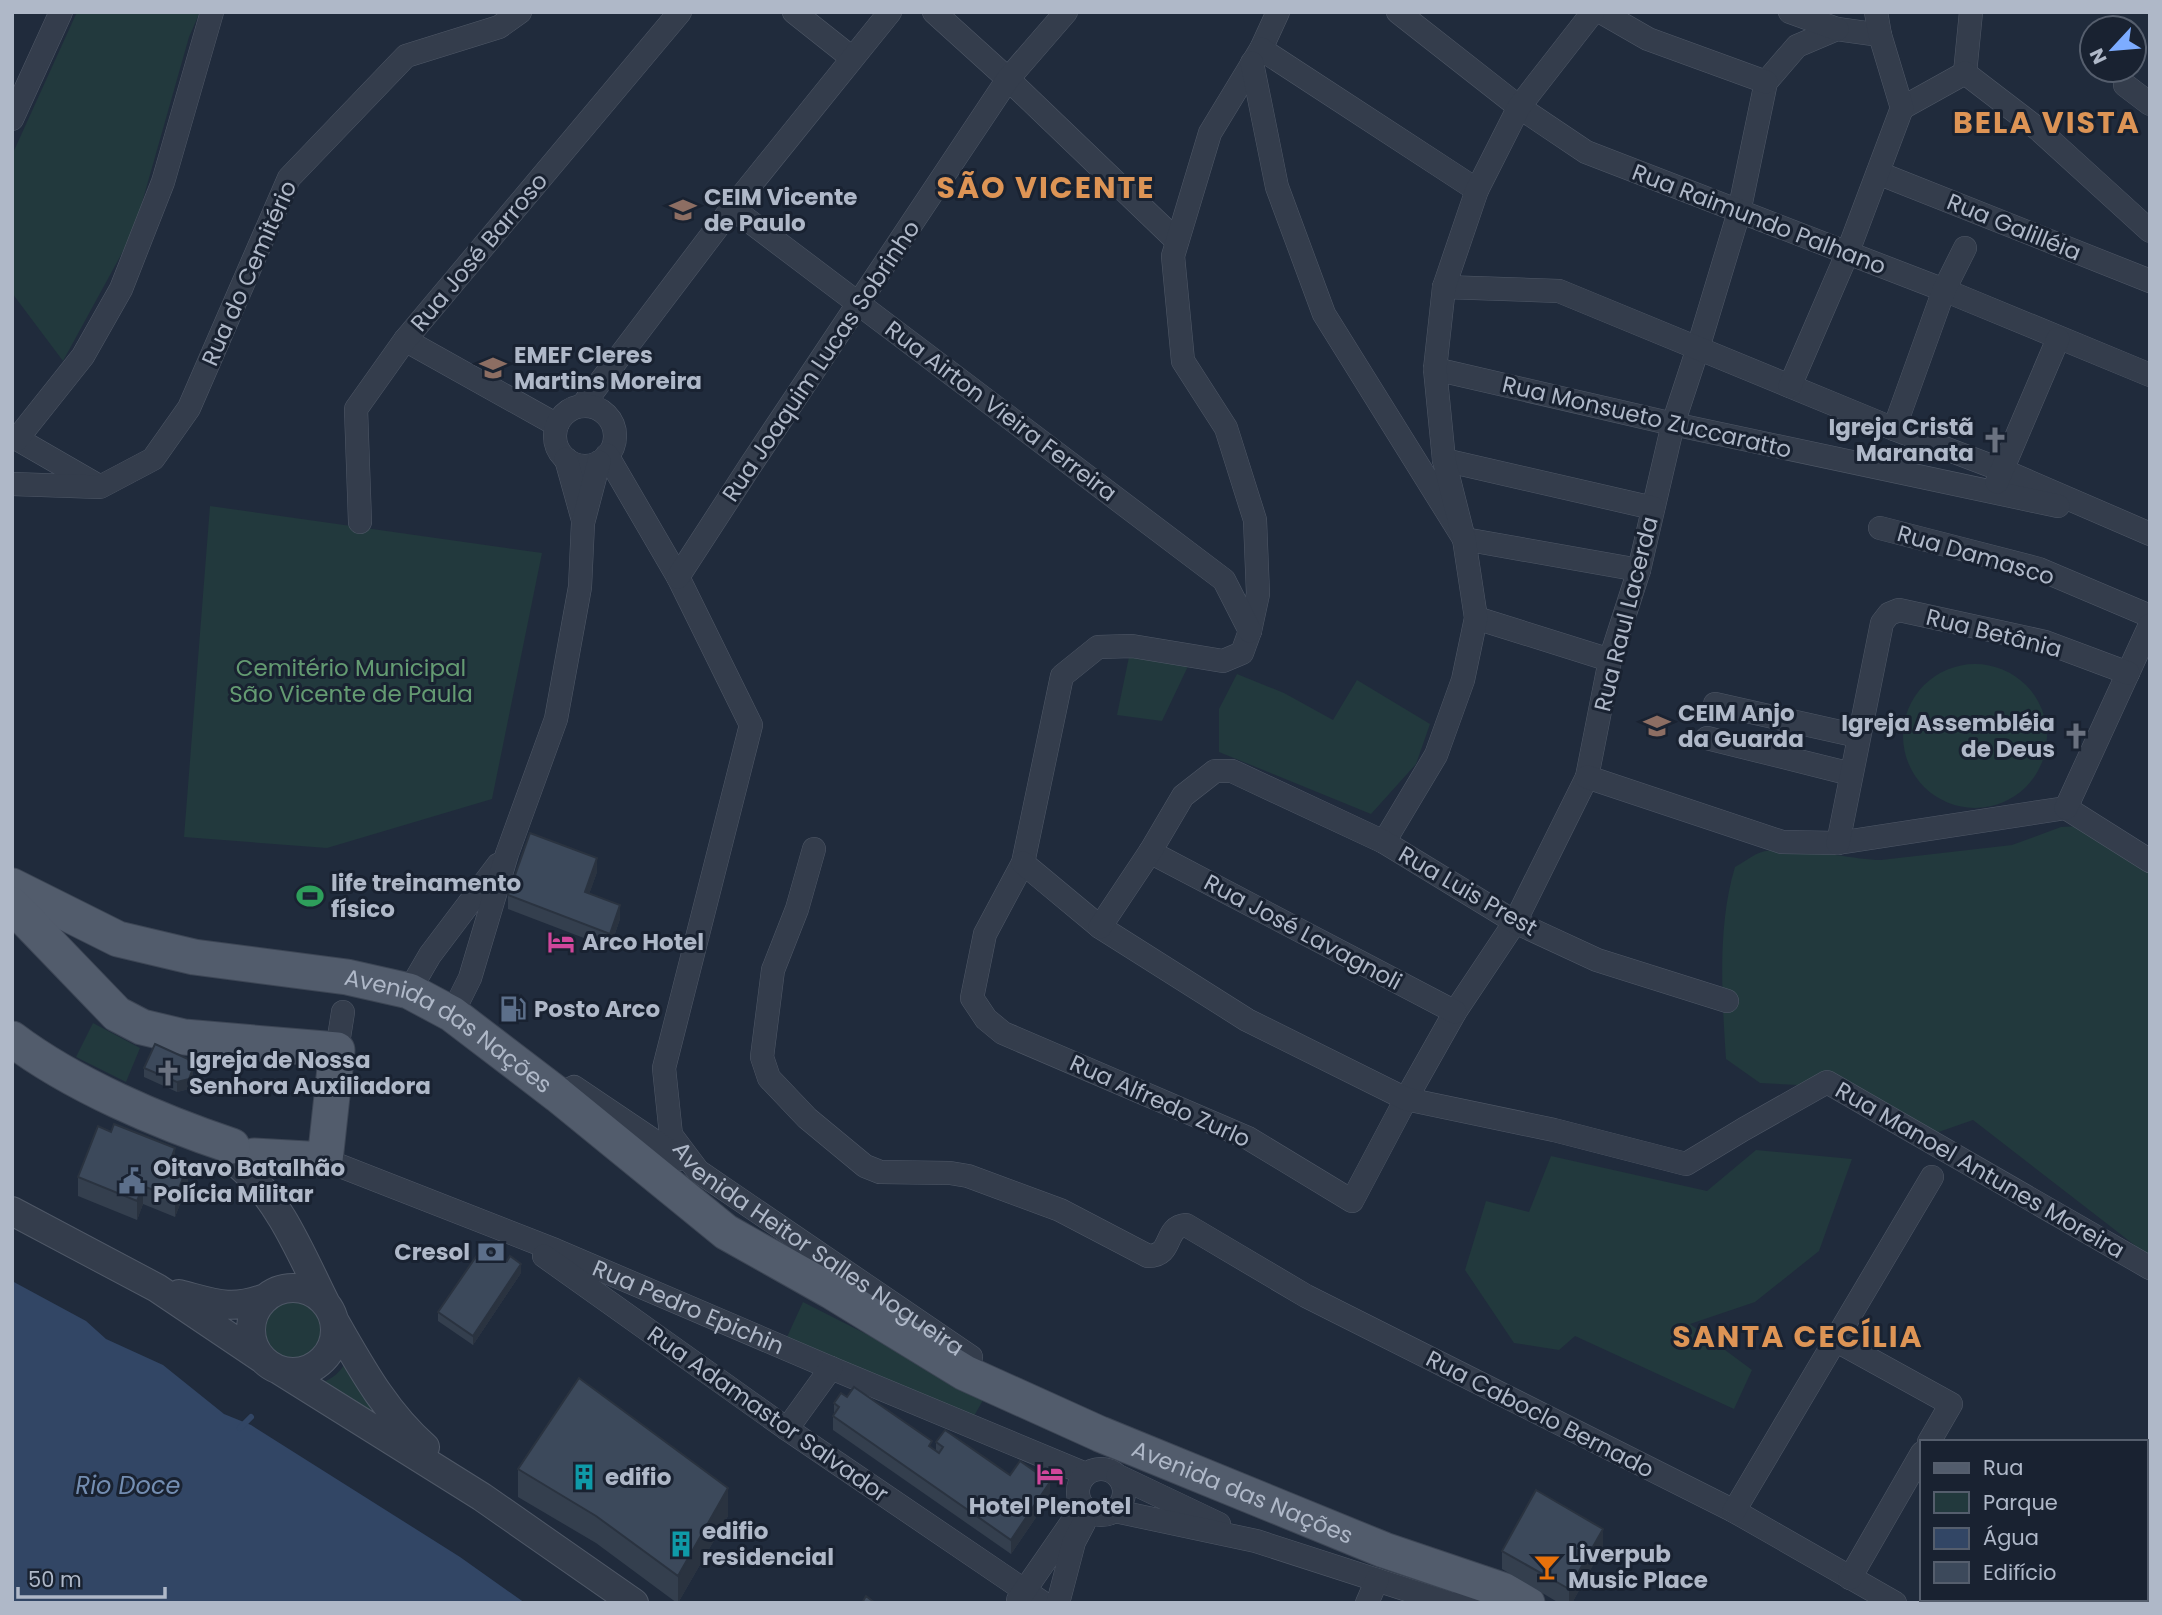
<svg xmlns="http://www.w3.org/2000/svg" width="2162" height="1615" viewBox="0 0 2162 1615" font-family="Poppins,sans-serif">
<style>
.green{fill:#22393d}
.water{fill:#324665}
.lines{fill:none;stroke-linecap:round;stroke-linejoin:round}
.stream{stroke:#324665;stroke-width:6}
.minor-casing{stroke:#4f5867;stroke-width:24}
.tertiary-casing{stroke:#4f5867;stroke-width:30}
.primary-casing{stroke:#3d4655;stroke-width:37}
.minor{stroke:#343d4c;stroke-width:23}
.tertiary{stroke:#343d4c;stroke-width:28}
.primary{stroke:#525c6c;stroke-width:35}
.wall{fill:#343f4e}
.shaded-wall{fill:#2a3340}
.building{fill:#3c495b;stroke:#2a3340;stroke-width:2}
.labels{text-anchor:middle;stroke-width:6;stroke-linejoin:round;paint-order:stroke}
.poi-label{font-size:23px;font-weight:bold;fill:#afb8c8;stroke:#192231;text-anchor:start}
.street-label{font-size:23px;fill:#afb8c8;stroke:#192231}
.park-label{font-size:23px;fill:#649b72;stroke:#192231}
.water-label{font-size:24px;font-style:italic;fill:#748eb2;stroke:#192231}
.district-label{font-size:30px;font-weight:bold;letter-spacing:2px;fill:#dd9455;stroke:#192231}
</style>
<rect width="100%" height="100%" fill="#202b3c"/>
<path class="green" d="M77,12H200L189,37L134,231L63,361L12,293V155Z
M210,506L542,553L492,799L327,848L184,837Z
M1130,652L1190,662L1162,721L1117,715Z
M1903 736a72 72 0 1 1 144 0a72 72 0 1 1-144 0Z
M1237,674L1284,693L1333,720L1357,680L1430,724L1416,764L1371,814L1219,752V709Z
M2100,825L2150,857V1257L1973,1120L1930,1135L1837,1087L1760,1083L1726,1059C1722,998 1717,926 1735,867C1743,863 1751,856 1759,853C1785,842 1850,860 1881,860L2012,845L2061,827Z
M93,1023L140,1048L126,1082L76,1057Z
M1756,1150L1852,1159L1819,1251L1755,1302L1690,1324L1752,1370L1734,1409L1575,1336L1559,1350L1514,1343L1465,1270L1486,1201L1529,1212L1551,1156L1707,1191Z
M261 1329a33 33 0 1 1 66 0a33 33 0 1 1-66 0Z
M803,1302L986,1395L974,1416L787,1337Z
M348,1358L375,1419L319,1384C334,1378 340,1373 348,1358Z"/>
<path class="water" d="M12,1281L86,1321L106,1339L163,1365L224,1414L251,1425L460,1557L525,1603H12Z"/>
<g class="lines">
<path class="stream" d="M240,1428L251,1417"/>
<g class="minor-casing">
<g id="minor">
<path d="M794,12L852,58"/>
<path d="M934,12L1008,79L1177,241"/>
<path d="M1278,12L1261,49L1210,133L1173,256L1183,361L1226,428L1255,520L1258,594L1250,631L1242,653L1223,661L1132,646L1098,647L1062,676L1023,863L985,934L972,998L986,1019L1003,1033L1248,1138L1352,1201L1406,1099L1455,1012L1515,922L1587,777L1610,660L1639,570L1673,424L1698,348L1739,212L1766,82L1797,46L1837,29L1880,35"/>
<path d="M1398,12L1519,107L1586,152L1944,290L2150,375"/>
<path d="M1601,12L1648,39L1766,82"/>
<path d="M1790,12L1837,29"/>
<path d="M1261,49L1477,190"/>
<path d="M1252,63L1277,187L1324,314L1464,539L1639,570"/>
<path d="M1965,73L1971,12"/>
<path d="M2125,85L2150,104"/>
<path d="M1902,108L1965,73L2038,129L2150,231"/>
<path d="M12,119L61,12"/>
<path d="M1878,173L2150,281"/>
<path d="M732,208L1224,580L1250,631"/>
<path d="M1444,287L1559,291L1894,429L2002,470L2150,534"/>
<path d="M405,340L557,425"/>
<path d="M1435,369L1673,424L2058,506"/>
<path d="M1790,386L1847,254L1902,108L1880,35L1876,12"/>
<path d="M582,406L732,208L890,12"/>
<circle cx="585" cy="436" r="30"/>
<path d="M1894,429L1944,290L1965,248"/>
<path d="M12,436L97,485"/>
<path d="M17,439L83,356L121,289L163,182L212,12"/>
<path id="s1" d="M607,455L678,577L751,725L664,1068L671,1135L698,1171L971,1357"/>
<path d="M566,459L583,520"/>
<path d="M1444,460L1653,508"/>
<path d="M1997,482L2058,339"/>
<path d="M12,484L100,487L153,459L189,408L289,178L406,56L499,27L520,12"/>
<path d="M360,522L356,409L405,340L680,12"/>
<path d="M1880,528L2039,569L2150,616"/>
<path d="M678,577L750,466L1008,79L1066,12"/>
<path d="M1476,618L1610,660"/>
<path d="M1715,704L1858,736"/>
<path d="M1707,738L1851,774"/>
<path d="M1587,777L1782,842L1838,843L2066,808L2150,861"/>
<path d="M2066,808L2150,625"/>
<path d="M1384,842L1436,755L1463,680L1476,618L1464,539L1444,460L1435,369L1444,287L1477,190L1519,107L1593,12"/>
<path d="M1838,843L1882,623L1889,614L1899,610L2045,642L2128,673"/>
<path d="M814,849L797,909L773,970L762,1057L769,1078L807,1118L865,1166L880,1172L950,1173L968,1176L1060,1210L1148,1256C1174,1256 1163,1227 1186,1225L1306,1296L1734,1511L1895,1603"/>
<path d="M1150,852L1455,1012"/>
<path d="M1023,863L1100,927L1247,1020L1406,1099L1554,1130L1686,1164L1744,1129L1827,1082L2150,1268"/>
<path d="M1100,927L1150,852L1183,796L1215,771H1232L1384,842L1515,922L1597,960L1727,1001"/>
<path d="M409,991L430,955L498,865"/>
<path d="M452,1014L470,978L507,854L556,719L580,587L583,523L599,462"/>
<path d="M337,1050L343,1012"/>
<path d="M558,1095L574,1087L681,1159"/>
<path id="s2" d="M325,1160L555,1250L831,1368L1086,1474"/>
<path d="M544,1256L787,1429L1043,1603"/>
<path d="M1835,1340L1951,1404L1929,1442"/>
<path d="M787,1429L831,1368"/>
<circle cx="1101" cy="1492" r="23"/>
<path d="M1118,1476L1219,1524"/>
<path d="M1115,1511L1256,1541L1448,1603"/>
<path d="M1734,1511L1932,1177"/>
<path d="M2146,1527L2150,1523"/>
<path d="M1850,1578L1922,1453"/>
<path d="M1018,1600L1083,1506"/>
<path d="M1058,1603L1074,1542L1084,1523"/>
<path d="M1367,1603L1377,1580"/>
<path d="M1459,1603L1491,1595"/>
<path d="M2066,1603L2071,1599"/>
</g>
</g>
<g class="tertiary-casing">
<path id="tertiary" d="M241,1167C280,1201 302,1256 325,1302
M12,1211L157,1288L261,1358
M251 1330a42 42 0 1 1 84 0a42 42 0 1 1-84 0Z
M179,1294C214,1303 230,1311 265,1298
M335,1322C361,1367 385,1412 425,1447
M279,1370L482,1497L634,1603"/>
</g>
<g class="primary-casing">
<g id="primary">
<path id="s3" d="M12,886L118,939L194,957L347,977L409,991L452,1014L558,1095L726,1232L831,1291L965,1373L1100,1434L1384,1550L1505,1591L1527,1603"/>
<path d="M12,905L117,1014L142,1027L184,1037L337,1050L325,1160L254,1156"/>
<path d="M12,1039C73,1085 160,1122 232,1146"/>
</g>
</g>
<use href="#minor" class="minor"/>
<use href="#tertiary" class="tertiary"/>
<use href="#primary" class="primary"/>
</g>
<path class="wall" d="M597,872L589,894L620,919L610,948L508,909V895Z
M144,1068L193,1078L189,1089L177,1092L144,1077Z
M175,1160L188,1184L175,1217L143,1204L137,1220L78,1196V1177Z
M521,1273L473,1345L438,1321V1312Z
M847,1397L936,1451V1442L1010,1475L1050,1497L1011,1554L833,1430V1416L834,1413V1403Z
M518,1469L728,1516L678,1603H677L596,1543L518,1497Z
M1603,1547L1572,1603H1559L1502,1569V1551Z"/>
<path class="shaded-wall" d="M597,858V872L585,906V892Z
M620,905V919L610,948V934Z
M193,1068V1078L189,1089L177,1092V1082Z
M175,1148V1167L171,1159Z
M188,1165V1184L175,1217V1198Z
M143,1186V1204L137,1220V1201Z
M521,1264V1273L473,1345V1336Z
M1050,1482V1497L1011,1554V1540Z
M728,1488V1516L678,1603V1576Z
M1603,1529V1547L1572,1603H1569V1589Z"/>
<path class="building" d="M530,833L597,858L585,892L620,905L610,934L508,895Z
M155,1044L188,1059L193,1068L189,1079L177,1082L144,1068Z
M114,1124L175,1148L171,1159L188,1165L175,1198L143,1186L137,1201L78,1177L98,1126L111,1132Z
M484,1245L507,1261L510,1256L521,1264L473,1336L438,1312Z
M579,1378L728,1488L678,1576L596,1516L518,1469Z
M854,1387L932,1441L929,1446L939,1453L943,1447L936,1442L945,1430L1010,1475L1020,1461L1050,1482L1011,1540L833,1416L839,1407L834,1403L841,1393L847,1397Z
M1536,1490L1603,1529L1569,1589L1502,1551Z
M866,1596L875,1603H862Z"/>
<defs>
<g id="school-bare" transform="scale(2.1)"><path d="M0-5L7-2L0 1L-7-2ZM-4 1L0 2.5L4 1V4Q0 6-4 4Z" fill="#8d6e63" stroke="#192231" stroke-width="2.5" paint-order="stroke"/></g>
<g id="church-bare" transform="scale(2.1)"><path d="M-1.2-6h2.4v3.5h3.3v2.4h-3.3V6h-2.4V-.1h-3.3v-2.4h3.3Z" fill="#6b7280" stroke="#192231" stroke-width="2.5" paint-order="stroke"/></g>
<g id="stadium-bare" transform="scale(2.1)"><path d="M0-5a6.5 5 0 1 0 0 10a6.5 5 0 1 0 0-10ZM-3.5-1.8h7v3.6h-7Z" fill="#2e9e5b" stroke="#192231" stroke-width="2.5" paint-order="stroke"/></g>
<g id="hotel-bare" transform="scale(2.1)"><path d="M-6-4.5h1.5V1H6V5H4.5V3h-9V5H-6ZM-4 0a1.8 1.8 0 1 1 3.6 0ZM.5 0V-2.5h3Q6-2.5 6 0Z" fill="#d1479c" stroke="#192231" stroke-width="2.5" paint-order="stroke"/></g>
<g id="fuel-bare" transform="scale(2.1)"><path d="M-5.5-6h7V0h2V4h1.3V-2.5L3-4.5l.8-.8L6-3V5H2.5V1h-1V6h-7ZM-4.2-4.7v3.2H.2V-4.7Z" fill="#5c6f8a" stroke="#192231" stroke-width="2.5" paint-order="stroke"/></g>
<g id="civic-bare" transform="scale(2.1)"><path d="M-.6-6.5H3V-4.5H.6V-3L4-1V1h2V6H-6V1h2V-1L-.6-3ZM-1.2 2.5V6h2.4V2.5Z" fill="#5c6f8a" stroke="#192231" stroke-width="2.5" paint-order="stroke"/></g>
<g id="bank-bare" transform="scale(2.1)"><path d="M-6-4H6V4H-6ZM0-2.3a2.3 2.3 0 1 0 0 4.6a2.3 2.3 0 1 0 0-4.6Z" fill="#5c6f8a" stroke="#192231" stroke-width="2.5" paint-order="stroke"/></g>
<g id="building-bare" transform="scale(2.1)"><path d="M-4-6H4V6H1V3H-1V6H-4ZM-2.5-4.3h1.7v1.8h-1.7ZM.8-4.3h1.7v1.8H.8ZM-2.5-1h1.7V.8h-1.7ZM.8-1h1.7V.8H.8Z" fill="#0f9aa8" stroke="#192231" stroke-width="2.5" paint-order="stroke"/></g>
<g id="bar-bare" transform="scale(2.1)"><path d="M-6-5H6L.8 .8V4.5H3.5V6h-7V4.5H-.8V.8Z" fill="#e8710a" stroke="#192231" stroke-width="2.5" paint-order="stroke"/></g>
</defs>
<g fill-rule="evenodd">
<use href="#school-bare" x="683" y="210"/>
<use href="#school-bare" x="493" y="368"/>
<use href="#church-bare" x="1995" y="440"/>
<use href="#school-bare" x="1657" y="726"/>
<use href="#church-bare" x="2076" y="736"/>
<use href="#stadium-bare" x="310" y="896"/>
<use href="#hotel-bare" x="561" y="942"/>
<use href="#fuel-bare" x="513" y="1009"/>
<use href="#church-bare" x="168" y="1073"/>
<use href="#civic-bare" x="132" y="1181"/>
<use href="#bank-bare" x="491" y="1252"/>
<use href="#hotel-bare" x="1050" y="1474"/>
<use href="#building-bare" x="584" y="1477"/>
<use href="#building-bare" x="681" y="1544"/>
<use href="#bar-bare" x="1547" y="1567"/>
</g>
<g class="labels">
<g class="poi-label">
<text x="704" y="205">CEIM Vicente<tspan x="704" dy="26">de Paulo</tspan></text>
<text x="514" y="363">EMEF Cleres<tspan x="514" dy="26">Martins Moreira</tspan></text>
<text x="1974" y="435" text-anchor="end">Igreja Cristã<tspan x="1974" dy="26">Maranata</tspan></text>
<text x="1678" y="721">CEIM Anjo<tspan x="1678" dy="26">da Guarda</tspan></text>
<text x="2055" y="731" text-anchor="end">Igreja Assembléia<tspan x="2055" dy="26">de Deus</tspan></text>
<text x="331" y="891">life treinamento<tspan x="331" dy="26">físico</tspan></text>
<text x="582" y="950">Arco Hotel</text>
<text x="534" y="1017">Posto Arco</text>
<text x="189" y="1068">Igreja de Nossa<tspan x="189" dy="26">Senhora Auxiliadora</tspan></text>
<text x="153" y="1176">Oitavo Batalhão<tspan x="153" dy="26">Polícia Militar</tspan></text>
<text x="470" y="1260" text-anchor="end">Cresol</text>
<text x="605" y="1485">edifio</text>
<text x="1050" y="1514" text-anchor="middle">Hotel Plenotel</text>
<text x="702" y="1539">edifio<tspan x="702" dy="26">residencial</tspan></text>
<text x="1568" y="1562">Liverpub<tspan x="1568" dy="26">Music Place</tspan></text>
</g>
<g class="street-label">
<text transform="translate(1759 219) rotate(21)" y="8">Rua Raimundo Palhano</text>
<text transform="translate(2014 227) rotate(22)" y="8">Rua Galilléia</text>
<text transform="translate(479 252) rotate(-50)" y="8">Rua José Barroso</text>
<text transform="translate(249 273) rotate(-66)" y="8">Rua do Cemitério</text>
<text transform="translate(821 361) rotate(-56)" y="8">Rua Joaquim Lucas Sobrinho</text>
<text transform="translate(1001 411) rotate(37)" y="8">Rua Airton Vieira Ferreira</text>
<text transform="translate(1647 417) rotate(13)" y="8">Rua Monsueto Zuccaratto</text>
<text transform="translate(1976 555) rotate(16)" y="8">Rua Damasco</text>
<text transform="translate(1626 614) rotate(-76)" y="8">Rua Raul Lacerda</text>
<text transform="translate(1994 633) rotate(14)" y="8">Rua Betânia</text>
<text transform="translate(1468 891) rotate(30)" y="8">Rua Luis Prest</text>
<text transform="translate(1303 932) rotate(28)" y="8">Rua José Lavagnoli</text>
<text dy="8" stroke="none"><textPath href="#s3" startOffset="467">Avenida das Nações</textPath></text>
<text transform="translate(1160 1101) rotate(24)" y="8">Rua Alfredo Zurlo</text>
<text transform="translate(1980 1170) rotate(30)" y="8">Rua Manoel Antunes Moreira</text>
<text dy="8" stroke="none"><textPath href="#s1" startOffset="915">Avenida Heitor Salles Nogueira</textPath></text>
<text dy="8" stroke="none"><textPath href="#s2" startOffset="392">Rua Pedro Epichin</textPath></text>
<text transform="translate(768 1414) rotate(35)" y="8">Rua Adamastor Salvador</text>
<text transform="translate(1540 1414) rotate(27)" y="8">Rua Caboclo Bernado</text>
<text dy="8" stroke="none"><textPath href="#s3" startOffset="1393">Avenida das Nações</textPath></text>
</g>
<g class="park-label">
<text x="351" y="676">Cemitério Municipal<tspan x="351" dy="26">São Vicente de Paula</tspan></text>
</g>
<g class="water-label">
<text x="128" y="1494">Rio Doce</text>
</g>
<g class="district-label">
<text x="2047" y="133">BELA VISTA</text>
<text x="1046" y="198">SÃO VICENTE</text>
<text x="1798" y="1347">SANTA CECÍLIA</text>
</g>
</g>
<rect width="2162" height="1615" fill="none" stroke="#afb8c8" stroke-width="28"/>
<rect x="1920" y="1440" width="228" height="161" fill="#192231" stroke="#555e6d" stroke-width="2"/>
<rect x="1934" y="1463" width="35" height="10" fill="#525c6c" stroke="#555e6d" stroke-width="2"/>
<text x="1983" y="1475" font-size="21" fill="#afb8c8">Rua</text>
<rect x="1934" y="1492" width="35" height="21" fill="#22393d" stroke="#555e6d" stroke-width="2"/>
<text x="1983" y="1510" font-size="21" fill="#afb8c8">Parque</text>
<rect x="1934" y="1528" width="35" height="21" fill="#324665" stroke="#555e6d" stroke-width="2"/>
<text x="1983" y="1545" font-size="21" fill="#afb8c8">Água</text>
<rect x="1934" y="1562" width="35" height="21" fill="#3c495b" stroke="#555e6d" stroke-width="2"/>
<text x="1983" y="1580" font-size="21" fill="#afb8c8">Edifício</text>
<g transform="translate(2113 49) rotate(244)"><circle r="33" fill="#192231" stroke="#555e6d" stroke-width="2"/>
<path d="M0-5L12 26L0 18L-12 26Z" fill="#7dacff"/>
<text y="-10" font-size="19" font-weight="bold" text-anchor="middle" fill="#afb8c8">N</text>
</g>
<path d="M18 1587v10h147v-10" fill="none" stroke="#afb8c8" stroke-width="3.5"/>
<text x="28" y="1587" font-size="21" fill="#afb8c8" stroke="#192231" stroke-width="5" paint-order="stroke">50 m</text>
</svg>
